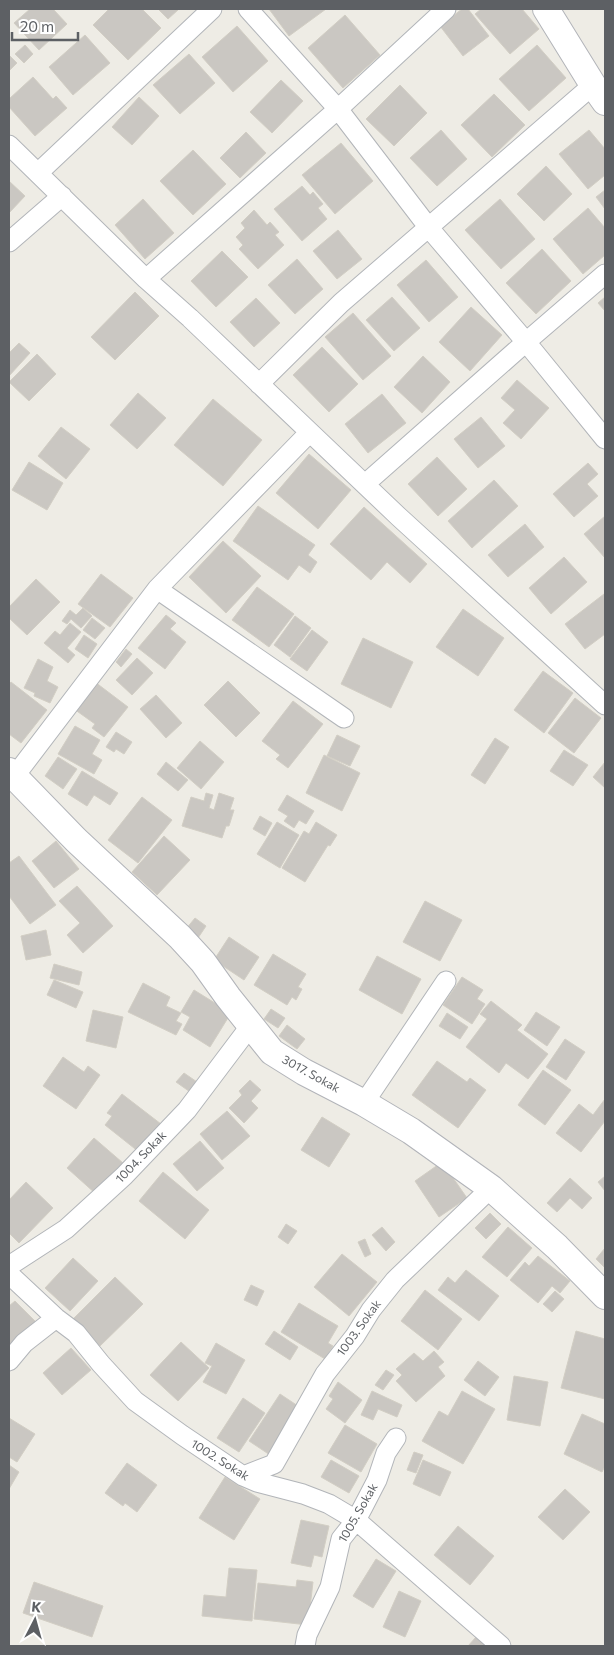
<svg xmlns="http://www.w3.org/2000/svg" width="614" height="1655" viewBox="0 0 614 1655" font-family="Commissioner,sans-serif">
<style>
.building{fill:#cac7c2;stroke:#d2cec4}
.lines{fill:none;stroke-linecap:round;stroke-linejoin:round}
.street-casing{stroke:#b2b5b9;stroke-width:21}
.secondary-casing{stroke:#b2b4b9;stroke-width:28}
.street{stroke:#fff;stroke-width:19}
.secondary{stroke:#fff;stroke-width:26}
.labels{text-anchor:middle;stroke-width:4.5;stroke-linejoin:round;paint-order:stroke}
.street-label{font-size:12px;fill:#5d6064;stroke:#fff}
</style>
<rect width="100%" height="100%" fill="#eeece5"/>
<path class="building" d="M30,9H53L67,24L39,50L14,23Z
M109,9H142L161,28L128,60L93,25Z
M158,9H179L168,19Z
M269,9H326L289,36Z
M462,9H468L489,36L463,56L440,26Z
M481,9H522L539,29L510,54L475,14Z
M345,15L380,55L343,88L308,48Z
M237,26L268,61L233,92L202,57Z
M85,35L110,63L73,95L49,67Z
M25,45L33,54L24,63L15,54Z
M537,45L566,78L529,111L499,79Z
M189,54L215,83L180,114L153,85Z
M9,55L17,63L9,71Z
M33,77L53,99L56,96L67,108L35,136L9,107V99Z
M281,80L303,101L272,133L250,112Z
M400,85L427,113L394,146L366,119Z
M494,94L525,125L492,157L461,125Z
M139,97L159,116L132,145L112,127Z
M441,130L467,159L437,186L410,158Z
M589,130L605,149V175L588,189L559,154Z
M246,132L266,153L240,178L220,158Z
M341,143L373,181L335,214L302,175Z
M193,150L226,184L193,215L160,181Z
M546,166L572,194L544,221L517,194Z
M9,181L25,196L9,213Z
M302,186L310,195L313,192L323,204L318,208L327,219L302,241L274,209Z
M605,190V209L596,197Z
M143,199L174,233L145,259L115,225Z
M500,199L535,239L501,269L465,230Z
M588,208L605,228V255L583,274L553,239Z
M254,210L267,225L270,222L279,232L275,235L284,245L258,269L239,249L243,245L236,237L245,228L241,223Z
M338,230L362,259L337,279L313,251Z
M542,249L571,281L536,314L506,283Z
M222,251L248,277L216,307L191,281Z
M297,259L323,289L295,314L268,285Z
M426,260L458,297L429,322L397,285Z
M135,292L159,316L115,360L91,337Z
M392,297L420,328L394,351L366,320Z
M605,297V311L598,303Z
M256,298L280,323L254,347L230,322Z
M471,307L502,335L470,371L439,342Z
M353,313L391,356L363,380L325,337Z
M19,343L30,353L9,376V351L10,352Z
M322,347L358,384L329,412L293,375Z
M37,354L56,374L29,401L9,382Z
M423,356L450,382L422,413L394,387Z
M517,380L549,408L521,439L503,423L515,410L501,398Z
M138,393L166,418L137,449L110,425Z
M382,394L406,423L368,453L345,424Z
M213,399L262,440L223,486L174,445Z
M481,417L505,446L478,468L454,439Z
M61,427L90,449L66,479L38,456Z
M309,454L351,490L318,529L276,493Z
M437,457L467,489L438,516L408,484Z
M29,462L63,483L47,510L12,490Z
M588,463L598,474L587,484L598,496L574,517L553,494Z
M494,480L518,506L472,548L448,521Z
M258,506L315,545L308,555L317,562L310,573L299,565L288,580L233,541Z
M364,507L427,564L410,583L387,562L371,580L330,544Z
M605,516V558L584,534Z
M525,524L544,547L508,577L488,555Z
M223,541L261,576L226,613L189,577Z
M564,557L587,582L551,614L529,588Z
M101,574L133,598L110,627L78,604Z
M36,579L60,602L27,635L9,618V607Z
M257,587L294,614L269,647L232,620Z
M604,594L605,597V634L585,649L565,624Z
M83,608L92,616L81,628L71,619L67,624L62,621L70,610L76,615Z
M463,609L504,638L478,676L436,647Z
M166,615L176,623L170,629L186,642L165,669L138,648Z
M295,616L311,628L290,657L274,645Z
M92,618L105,628L95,639L83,630Z
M70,623L81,632L67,648L75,655L68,663L44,643L55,631L60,635Z
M312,630L328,642L307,671L290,659Z
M84,635L97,644L88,658L75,649Z
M363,638L413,662L391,708L341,684Z
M126,649L132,654L121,667L116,662Z
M137,658L153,673L132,695L116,680Z
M38,659L53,667L47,681L58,687L50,703L34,696L35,693L24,688Z
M543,671L573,693L544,733L514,710Z
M228,681L260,713L236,737L204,705Z
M11,682L47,710L21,743L9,734V684Z
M95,682L128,707L104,737L92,728L95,724L74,709Z
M156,695L182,723L166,738L140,709Z
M575,698L601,718L574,753L548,733Z
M293,701L323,724L288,768L276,759L280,755L262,741Z
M75,726L100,740L92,754L102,760L94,774L58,754Z
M116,732L132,742L124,754L116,749L114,752L106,747Z
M337,735L360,746L350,766L327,756Z
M495,738L509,747L485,784L471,775Z
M200,741L224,762L201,789L177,768Z
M564,750L588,765L573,786L550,771Z
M324,755L360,773L342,811L306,793Z
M58,757L77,769L63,789L45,776Z
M166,762L188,780L178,791L157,774Z
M605,762V788L593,777Z
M82,771L118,793L110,805L94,795L87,806L68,794Z
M206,793L213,795L209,808L214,810L219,793L234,798L230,810H234L229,826H226L222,838L182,826L191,797L204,801Z
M287,795L314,811L306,824L299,820L294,828L284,821L288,816L278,810Z
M142,797L172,820L138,863L108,840Z
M260,816L272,823L265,836L253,829Z
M277,822L299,835L280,868L257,854Z
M316,822L337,835L330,846L328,845L305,882L282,868L304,831L309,834Z
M164,836L190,860L157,895L132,872Z
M56,841L79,869L54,888L32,861Z
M19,856L56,905L30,924L9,896V863Z
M77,886L113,926L83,953L67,935L80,923L59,901Z
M425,901L462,920L440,961L403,942Z
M195,918L206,926L198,938L186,929Z
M46,930L51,955L26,960L21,936Z
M229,937L259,957L244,980L214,960Z
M273,954L306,974L298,987L302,989L296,1000L292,997L287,1005L254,985Z
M377,956L421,979L402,1014L359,990Z
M54,964L82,972L79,985L50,978Z
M462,977L483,990L477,999L485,1004L472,1024L443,1005Z
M54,980L83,992L76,1008L47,995Z
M143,983L170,997L166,1006L181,1013L176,1021L182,1024L176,1035L128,1012Z
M194,990L231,1013L210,1047L183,1030L190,1017L181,1012Z
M491,1001L522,1025L517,1030L548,1054L528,1079L506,1063L499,1073L466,1047L487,1019L480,1014Z
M271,1009L285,1018L278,1028L264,1019Z
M93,1010L123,1017L116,1048L86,1041Z
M536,1012L560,1027L547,1046L524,1030Z
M447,1013L468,1027L460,1039L439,1026Z
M287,1025L305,1039L297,1049L279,1036Z
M565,1039L585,1052L566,1080L546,1067Z
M63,1057L84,1072L88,1066L100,1075L76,1109L43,1086Z
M437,1061L467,1082L470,1078L486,1090L458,1128L412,1095Z
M543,1070L571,1090L545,1125L518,1105Z
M184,1073L200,1084L193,1094L176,1082Z
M250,1080L261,1090L251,1101L258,1108L244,1123L229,1108L242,1095L239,1091Z
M122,1094L161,1124L139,1152L105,1125L112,1116L107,1113Z
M605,1099V1121L581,1152L556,1133L579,1104L593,1115Z
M227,1111L250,1136L222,1160L200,1134Z
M322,1117L350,1134L329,1167L301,1150Z
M94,1138L123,1163L96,1194L67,1168Z
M200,1141L224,1168L197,1191L173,1164Z
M442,1162L467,1198L439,1217L415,1181Z
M163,1172L209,1210L185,1239L139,1201Z
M605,1176V1191L598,1182Z
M570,1178L592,1198L582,1209L570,1198L557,1212L547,1203Z
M26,1182L53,1208L19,1243L9,1233V1200Z
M490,1213L501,1224L486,1239L475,1228Z
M286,1224L297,1231L288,1244L278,1237Z
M382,1227L395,1242L386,1251L372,1235Z
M508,1227L532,1248L507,1277L482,1257Z
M365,1239L371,1254L365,1257L358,1242Z
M605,1248V1268L596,1259Z
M342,1254L377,1282L349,1316L314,1287Z
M538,1256L570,1281L560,1293L552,1286L538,1303L510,1280L525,1262L529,1266Z
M73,1258L98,1281L70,1311L45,1288Z
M466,1270L499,1296L479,1321L438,1290L448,1277L455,1283Z
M115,1277L143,1304L100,1346L73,1319Z
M251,1285L264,1291L257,1306L244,1300Z
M425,1290L462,1319L438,1350L401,1321Z
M555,1291L564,1299L552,1312L543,1304Z
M15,1301L36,1322L9,1350V1306Z
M299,1303L338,1326L328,1343L333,1346L325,1359L281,1332Z
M274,1331L298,1347L290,1360L265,1344Z
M576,1331L605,1339V1399L561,1388Z
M181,1342L209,1368L178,1401L150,1375Z
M216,1343L245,1360L226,1394L203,1382L212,1366L205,1363Z
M71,1348L91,1370L62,1395L43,1373Z
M434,1351L444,1362L438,1367L445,1376L416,1402L396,1381L402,1375L396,1369L414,1353L423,1361Z
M478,1361L499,1377L485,1396L464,1380Z
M386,1370L394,1375L383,1390L375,1385Z
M514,1376L548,1382L540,1426L507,1420Z
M338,1382L362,1400L345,1423L326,1409L333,1399L329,1396Z
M372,1391L402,1405L397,1417L378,1409L373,1420L361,1415Z
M462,1391L495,1409L463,1464L422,1441L439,1411L448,1416Z
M280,1394L301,1408L270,1455L249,1441Z
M243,1398L265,1413L239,1452L217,1438Z
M582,1414L605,1424V1466L602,1472L564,1454Z
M9,1418L35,1434L17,1462L9,1457Z
M345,1425L377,1444L361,1472L328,1453Z
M414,1452L423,1455L416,1473L407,1470Z
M331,1460L359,1476L349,1493L321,1477Z
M423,1460L451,1472L440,1496L413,1484Z
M127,1463L157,1485L137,1512L125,1503L123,1506L105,1493Z
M9,1465L19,1472L9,1489Z
M225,1477L260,1499L234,1540L199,1518Z
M565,1489L590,1512L563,1540L538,1517Z
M301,1520L329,1526L322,1557L314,1555L311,1567L291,1563Z
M458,1526L494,1556L470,1585L434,1555Z
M376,1559L396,1571L373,1608L353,1596Z
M229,1568L257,1570L252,1621L202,1616L204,1595L226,1597Z
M297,1580L313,1582L308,1625L254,1619L258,1583L296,1587Z
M34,1582L103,1606L92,1637L23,1613Z
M399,1591L421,1601L405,1637L383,1627Z
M476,1637L487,1646H468Z"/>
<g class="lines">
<g class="street-casing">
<path id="street" d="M248,9L338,109L429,228L526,342L605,439
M9,145L146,279L190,318L399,517L605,705
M38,173L212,9
M9,242L62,196
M146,279L338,109L446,9
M259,384L341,303L593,85
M365,484L526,342L605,274
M157,589L344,718
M14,777L157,589L309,433
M364,1103L446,981
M9,1266L66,1229L124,1176L187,1110L251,1025
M9,1274L56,1318L76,1333L101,1364L135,1401L182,1435L243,1476L257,1482L303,1494L329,1504L356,1520L501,1646
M9,1361L24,1343L56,1318
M243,1476L274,1464L325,1374L355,1336L371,1310L395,1280L491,1188
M305,1646L307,1635L330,1587L341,1539L356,1520L363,1507L377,1480L386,1453L396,1438"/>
</g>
<g class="secondary-casing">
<path id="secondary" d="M546,9L593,85L605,102
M9,771L76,840L180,937L203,962L228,997L272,1052L304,1072L364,1103L411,1131L491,1188L557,1247L605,1296"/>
</g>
<use href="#street" class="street"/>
<use href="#secondary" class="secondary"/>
</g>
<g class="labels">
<g class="street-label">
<text transform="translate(311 1074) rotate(29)" y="4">3017. Sokak</text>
<text transform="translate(141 1157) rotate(-46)" y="4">1004. Sokak</text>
<text transform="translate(359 1328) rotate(-54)" y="4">1003. Sokak</text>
<text transform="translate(220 1460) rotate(32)" y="4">1002. Sokak</text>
<text transform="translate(358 1513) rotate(-60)" y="4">1005. Sokak</text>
</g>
</g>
<rect width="614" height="1655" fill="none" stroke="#5d6064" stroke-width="20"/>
<g transform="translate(35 1620) rotate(6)" stroke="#ffffff" stroke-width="4" paint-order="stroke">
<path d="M0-4L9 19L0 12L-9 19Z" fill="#5d6064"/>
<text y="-8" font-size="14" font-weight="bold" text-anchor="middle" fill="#5d6064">K</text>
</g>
<path d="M12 32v8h66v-8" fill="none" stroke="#5d6064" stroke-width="2.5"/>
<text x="20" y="32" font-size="15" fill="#5d6064" stroke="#ffffff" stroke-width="4" paint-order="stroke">20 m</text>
</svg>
